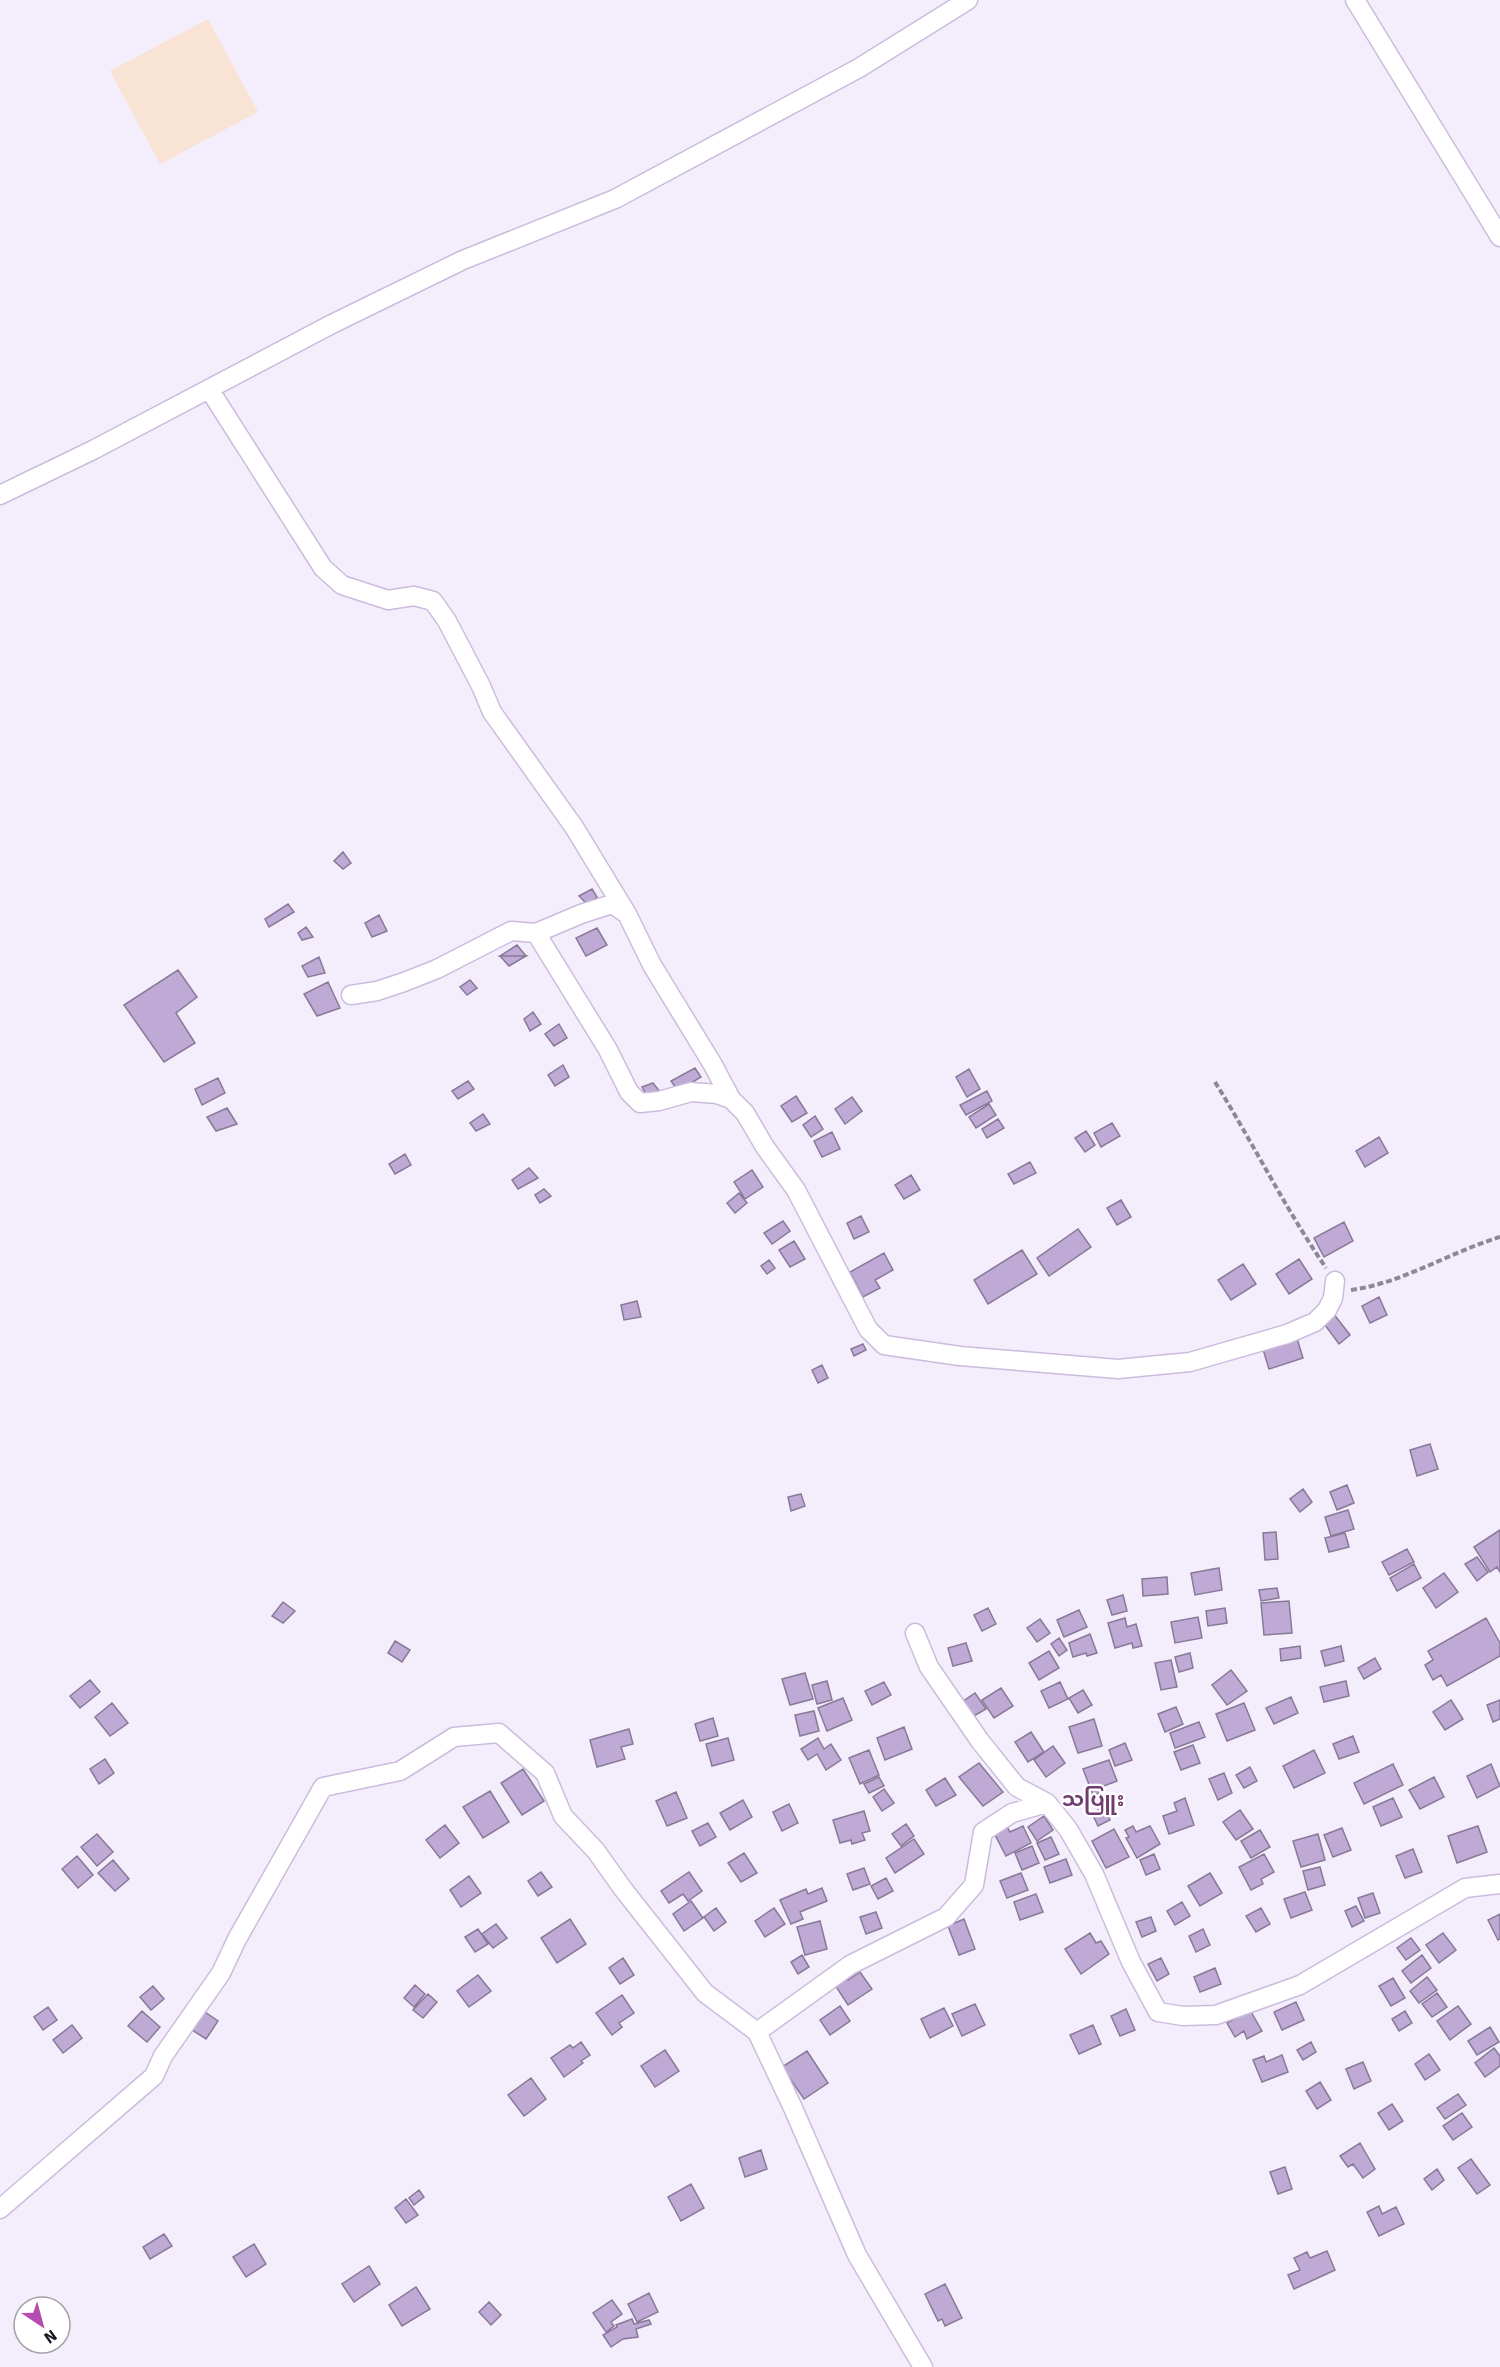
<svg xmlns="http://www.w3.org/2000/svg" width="1500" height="2367" viewBox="0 0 1500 2367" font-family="Signika,'Noto Sans Myanmar',sans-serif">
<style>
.education{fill:#f8e3d5}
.building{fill:#beaad4;stroke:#887998;stroke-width:1.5}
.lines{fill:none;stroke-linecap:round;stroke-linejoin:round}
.street-casing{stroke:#cbbcdd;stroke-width:21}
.path{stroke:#8e8895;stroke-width:4;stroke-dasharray:6 3;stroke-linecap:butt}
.street{stroke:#fff;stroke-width:18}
.labels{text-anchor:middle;stroke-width:4.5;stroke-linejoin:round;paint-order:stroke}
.quarter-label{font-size:20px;font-weight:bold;fill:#713d6e;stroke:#fff}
</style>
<rect width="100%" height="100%" fill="#f4eefc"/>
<path class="education" d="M208,19L258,112L160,164L110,71Z"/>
<path class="building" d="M343,852L351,863L343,869L334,861Z
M592,889L597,897L587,904L579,896Z
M288,904L294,912L269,927L265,919Z
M379,915L387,931L372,937L365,923Z
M306,927L313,937L302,940L298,933Z
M597,928L607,945L586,956L576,938Z
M517,945L526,956H500Z
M500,956H526L509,966Z
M319,957L325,973L308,977L302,966Z
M178,970L197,997L176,1013L195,1043L164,1062L124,1005Z
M470,980L477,988L467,995L460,987Z
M328,982L340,1008L317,1016L304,994Z
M533,1012L541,1024L530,1031L524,1019Z
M559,1024L567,1038L554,1046L545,1034Z
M563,1065L569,1077L555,1086L548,1075Z
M695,1068L701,1077L678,1091L671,1081Z
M969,1069L980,1089L967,1097L956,1077Z
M218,1078L225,1093L202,1105L195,1089Z
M468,1081L474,1089L458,1099L452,1091Z
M653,1083L661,1093L649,1100L642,1087Z
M987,1091L992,1101L966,1115L960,1105Z
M796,1096L807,1113L792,1122L781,1106Z
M852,1097L862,1111L845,1124L835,1109Z
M989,1104L996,1115L976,1128L969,1117Z
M227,1108L237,1124L216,1131L207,1117Z
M483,1114L490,1124L476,1131L470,1123Z
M815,1116L823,1129L811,1137L803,1125Z
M998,1119L1004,1128L987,1138L982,1129Z
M1112,1123L1120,1136L1101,1147L1094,1133Z
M1086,1131L1095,1145L1085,1152L1075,1138Z
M832,1132L840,1149L822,1157L814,1141Z
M1379,1137L1388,1153L1365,1167L1356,1151Z
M405,1154L411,1165L395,1174L389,1164Z
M1030,1162L1036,1173L1014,1184L1008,1174Z
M529,1168L538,1178L518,1189L512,1180Z
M752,1170L763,1187L745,1199L734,1182Z
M911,1175L920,1190L904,1199L895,1185Z
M544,1189L551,1196L540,1203L535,1195Z
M739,1193L747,1203L735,1213L727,1203Z
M1121,1200L1131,1217L1117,1225L1107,1208Z
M861,1216L869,1232L854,1239L847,1223Z
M783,1221L790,1231L772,1244L764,1233Z
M1344,1222L1353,1241L1324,1257L1314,1238Z
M1078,1229L1091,1247L1049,1276L1037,1258Z
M794,1241L805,1259L790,1267L779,1250Z
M1022,1250L1037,1274L988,1304L974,1280Z
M884,1253L893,1270L875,1280L880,1288L863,1297L850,1272Z
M1299,1259L1312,1279L1289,1294L1276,1274Z
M769,1260L775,1268L767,1274L761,1266Z
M1243,1264L1256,1284L1231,1300L1218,1280Z
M1379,1297L1387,1315L1370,1323L1362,1306Z
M637,1301L641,1317L624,1320L621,1305Z
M1333,1313L1350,1335L1339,1344L1322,1321Z
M1296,1335L1303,1358L1269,1369L1262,1346Z
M863,1344L866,1350L854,1356L851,1349Z
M822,1365L828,1378L818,1383L812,1370Z
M1430,1444L1438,1469L1417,1476L1410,1450Z
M1347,1485L1354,1503L1337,1510L1330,1492Z
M1303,1489L1312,1502L1300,1512L1290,1499Z
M801,1494L805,1506L791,1511L788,1497Z
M1348,1510L1354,1529L1331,1536L1325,1517Z
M1500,1530V1572L1497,1567L1490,1572L1474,1547Z
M1276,1532L1278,1559L1265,1560L1263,1533Z
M1345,1533L1349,1547L1329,1552L1325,1538Z
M1407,1549L1414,1562L1389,1575L1382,1562Z
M1477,1557L1488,1572L1477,1581L1465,1564Z
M1414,1564L1421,1578L1397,1591L1390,1578Z
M1219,1568L1222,1590L1195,1595L1191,1573Z
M1444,1573L1458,1592L1436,1608L1423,1588Z
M1167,1577L1168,1594L1143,1596L1142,1579Z
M1277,1588L1279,1598L1261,1601L1259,1590Z
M1123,1595L1127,1611L1112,1615L1107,1600Z
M1289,1601L1292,1633L1264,1635L1261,1603Z
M283,1602L295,1611L283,1623L272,1616Z
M988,1608L996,1624L982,1631L974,1615Z
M1225,1608L1227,1623L1208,1626L1206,1611Z
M1079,1610L1087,1627L1064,1637L1057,1620Z
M1198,1617L1202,1638L1175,1643L1171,1622Z
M1125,1618L1127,1627L1136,1624L1142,1646L1133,1648L1132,1643L1115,1648L1108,1623Z
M1486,1618L1500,1643V1656L1447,1686L1441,1675L1433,1680L1425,1665L1433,1660L1428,1651Z
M1040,1619L1050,1633L1037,1642L1027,1628Z
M1090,1634L1097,1653L1087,1656L1086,1653L1073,1657L1069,1643Z
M1059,1638L1067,1650L1059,1656L1051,1644Z
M395,1641L410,1650L402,1662L388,1653Z
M966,1643L972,1661L953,1666L948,1648Z
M1300,1646L1301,1658L1281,1661L1280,1649Z
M1341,1646L1344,1661L1325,1666L1321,1651Z
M1049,1651L1059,1668L1039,1680L1029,1663Z
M1190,1653L1193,1668L1179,1672L1175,1657Z
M1375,1658L1381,1669L1364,1679L1358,1668Z
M1171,1660L1177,1687L1161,1690L1155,1663Z
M1231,1670L1247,1691L1227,1705L1212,1685Z
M805,1673L813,1699L790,1705L782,1679Z
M90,1680L100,1692L80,1708L70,1696Z
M827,1681L832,1700L817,1704L812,1685Z
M1346,1681L1349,1696L1324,1702L1320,1687Z
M884,1682L891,1695L872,1705L865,1691Z
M1060,1682L1068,1699L1049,1708L1041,1691Z
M1001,1688L1013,1706L994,1718L982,1700Z
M1083,1690L1092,1705L1078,1713L1069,1698Z
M975,1693L986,1709L972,1717L962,1702Z
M1291,1697L1298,1713L1274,1724L1266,1708Z
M843,1698L852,1720L827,1731L818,1708Z
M1451,1700L1463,1719L1445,1730L1433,1712Z
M1500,1700V1719L1493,1722L1487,1705Z
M112,1703L128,1723L110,1736L95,1717Z
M1244,1703L1255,1730L1227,1741L1216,1714Z
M1176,1707L1183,1724L1165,1732L1158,1714Z
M814,1711L819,1731L800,1736L795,1715Z
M713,1718L718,1736L700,1741L695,1724Z
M1094,1719L1102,1746L1078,1753L1069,1727Z
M1199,1722L1205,1737L1175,1748L1170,1733Z
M904,1727L912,1749L885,1760L877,1738Z
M629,1729L633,1744L621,1747L625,1759L597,1767L590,1740Z
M1031,1732L1044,1752L1028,1762L1015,1742Z
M1353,1736L1359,1752L1339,1759L1333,1744Z
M728,1738L734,1760L712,1766L706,1744Z
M818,1738L824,1749L831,1744L841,1760L826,1770L817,1754L808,1760L801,1749Z
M1125,1743L1132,1760L1115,1766L1109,1750Z
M1193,1745L1200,1763L1181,1770L1174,1752Z
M1053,1746L1065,1763L1046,1777L1034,1760Z
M869,1750L879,1775L860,1784L849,1758Z
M1314,1750L1325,1773L1294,1788L1283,1766Z
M105,1759L114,1773L99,1784L90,1769Z
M1109,1760L1117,1781L1101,1787L1102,1792L1093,1795L1083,1769Z
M979,1763L1003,1792L983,1806L959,1777Z
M1393,1764L1403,1785L1364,1804L1354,1783Z
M1491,1764L1500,1786L1477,1798L1467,1776Z
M1250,1767L1257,1781L1244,1788L1236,1775Z
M523,1769L544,1801L522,1815L501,1783Z
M1224,1773L1232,1793L1218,1800L1209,1779Z
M879,1777L884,1786L869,1793L864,1784Z
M1434,1777L1444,1797L1420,1809L1409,1790Z
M945,1778L956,1795L936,1806L926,1790Z
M884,1789L894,1803L882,1811L873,1797Z
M490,1791L509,1822L483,1838L463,1807Z
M676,1792L687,1818L667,1826L656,1801Z
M1185,1798L1194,1825L1169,1834L1163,1816L1177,1811L1174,1803Z
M1393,1798L1402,1817L1381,1826L1373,1807Z
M743,1800L752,1817L730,1830L720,1813Z
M789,1804L798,1823L782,1831L773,1812Z
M1104,1807L1110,1820L1098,1826L1092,1813Z
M1240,1810L1253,1829L1236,1840L1223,1822Z
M864,1811L870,1831L862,1833L865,1840L852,1844L851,1840L840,1843L833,1820Z
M1044,1816L1053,1830L1037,1841L1028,1827Z
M708,1823L716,1837L700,1846L692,1831Z
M906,1824L914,1836L901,1846L892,1834Z
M445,1825L459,1843L440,1858L426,1840Z
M1023,1826L1031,1843L1006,1856L994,1833L1007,1827L1010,1832Z
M1133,1826L1136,1832L1150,1826L1160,1844L1137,1858L1126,1838L1129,1837L1125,1830Z
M1478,1826L1487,1852L1457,1863L1448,1836Z
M1342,1828L1351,1850L1333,1857L1324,1835Z
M1114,1829L1129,1857L1106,1868L1092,1841Z
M1260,1830L1270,1847L1251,1858L1241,1841Z
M97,1834L113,1852L97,1866L81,1847Z
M1318,1834L1325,1860L1301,1867L1293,1841Z
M1051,1837L1059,1854L1045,1860L1037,1843Z
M914,1839L924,1854L895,1873L886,1858Z
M1032,1846L1039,1863L1022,1870L1015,1853Z
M1413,1849L1422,1872L1405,1878L1396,1856Z
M744,1853L757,1873L741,1882L728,1863Z
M1154,1854L1160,1869L1146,1875L1140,1860Z
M1264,1854L1274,1872L1261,1879L1263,1884L1251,1890L1239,1867Z
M77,1856L93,1875L78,1888L62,1869Z
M1066,1859L1072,1875L1050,1883L1044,1867Z
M113,1860L129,1879L115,1891L98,1873Z
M1320,1867L1325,1885L1308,1890L1303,1871Z
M864,1868L870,1884L853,1890L847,1874Z
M541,1872L552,1887L538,1896L528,1881Z
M689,1872L702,1891L688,1901L683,1894L669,1903L661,1891Z
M1021,1873L1028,1890L1007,1898L1000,1881Z
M1210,1873L1222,1893L1200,1906L1188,1886Z
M469,1876L481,1893L461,1907L450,1890Z
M886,1878L893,1891L878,1899L871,1886Z
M822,1888L827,1901L800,1912L803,1919L791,1924L780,1900L806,1889L808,1894Z
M1305,1892L1312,1910L1291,1918L1284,1899Z
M1373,1893L1380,1913L1365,1918L1358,1898Z
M1036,1894L1043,1912L1020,1920L1014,1902Z
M691,1901L703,1918L684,1931L673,1914Z
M1182,1902L1190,1916L1175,1925L1167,1911Z
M1356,1906L1364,1921L1352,1927L1345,1911Z
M716,1908L726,1922L714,1931L704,1917Z
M774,1908L785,1924L765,1937L755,1921Z
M1261,1908L1270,1924L1256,1932L1246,1916Z
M876,1912L882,1928L866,1934L860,1917Z
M1500,1914V1939L1498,1940L1488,1920Z
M1151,1917L1156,1931L1142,1937L1136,1922Z
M570,1919L586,1944L557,1963L541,1938Z
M964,1919L975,1949L959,1955L948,1926Z
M820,1921L827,1949L805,1955L797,1927Z
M496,1924L507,1938L493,1948L482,1934Z
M478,1929L488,1944L475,1952L465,1937Z
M1203,1929L1210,1945L1196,1952L1189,1936Z
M1090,1933L1096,1943L1101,1941L1109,1954L1081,1974L1065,1949Z
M1443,1933L1456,1950L1439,1963L1426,1945Z
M1411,1938L1420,1950L1406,1960L1397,1948Z
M802,1955L809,1967L798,1974L791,1962Z
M1422,1955L1431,1968L1411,1983L1402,1971Z
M623,1958L634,1975L620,1984L609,1968Z
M1161,1958L1169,1974L1157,1981L1148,1964Z
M1215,1968L1221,1984L1200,1992L1194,1977Z
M860,1972L872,1989L848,2005L833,1982L844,1974L848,1980Z
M478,1975L491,1991L469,2007L457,1991Z
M1427,1977L1437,1990L1419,2003L1410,1991Z
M1393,1978L1405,1998L1391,2006L1379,1986Z
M415,1985L425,1994L414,2007L404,1998Z
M153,1986L164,1999L151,2010L140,1997Z
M1437,1993L1447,2007L1432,2017L1422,2004Z
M428,1994L437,2002L423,2018L413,2010Z
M622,1995L634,2013L619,2023L622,2027L612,2035L596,2013Z
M1296,2002L1304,2020L1282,2030L1274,2012Z
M975,2004L985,2025L962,2036L952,2014Z
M840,2006L850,2021L830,2035L820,2020Z
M1458,2006L1471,2024L1450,2040L1437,2021Z
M48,2007L57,2020L43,2030L34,2017Z
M944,2008L953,2026L930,2038L921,2019Z
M1126,2009L1135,2030L1120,2036L1111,2016Z
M202,2010L218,2021L206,2039L189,2028Z
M1250,2010L1262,2031L1247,2039L1244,2031L1235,2037L1227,2023Z
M142,2011L160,2027L147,2042L128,2026Z
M1405,2011L1412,2023L1399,2031L1392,2019Z
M72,2025L82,2038L63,2053L53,2040Z
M1093,2025L1101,2044L1079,2054L1070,2035Z
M1490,2027L1499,2042L1477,2055L1468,2041Z
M581,2042L590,2055L581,2061L583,2063L564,2077L551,2058L570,2045L573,2048Z
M1311,2042L1316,2052L1303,2060L1297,2050Z
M1494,2048L1500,2056V2066L1485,2077L1475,2063Z
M665,2050L679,2071L655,2087L641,2066Z
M807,2051L828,2083L804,2099L782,2067Z
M1429,2054L1440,2070L1425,2080L1415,2064Z
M1282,2055L1288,2072L1262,2082L1253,2060L1264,2056L1266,2062Z
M1363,2062L1371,2081L1354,2089L1346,2069Z
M531,2078L546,2099L524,2116L508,2095Z
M1320,2082L1331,2100L1317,2109L1306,2091Z
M1458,2094L1466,2105L1445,2119L1437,2108Z
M1392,2104L1403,2121L1389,2130L1378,2113Z
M1462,2113L1472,2127L1453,2140L1443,2126Z
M1360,2143L1375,2169L1363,2178L1353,2164L1348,2167L1340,2156Z
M761,2150L767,2169L745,2177L739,2158Z
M1471,2159L1490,2185L1477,2194L1458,2168Z
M1285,2167L1292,2189L1278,2194L1270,2172Z
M1437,2169L1444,2180L1432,2190L1424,2179Z
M691,2184L704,2208L681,2221L668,2197Z
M419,2190L424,2197L414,2205L409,2198Z
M406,2199L418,2215L406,2223L395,2208Z
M1379,2206L1382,2214L1396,2207L1404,2224L1379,2236L1367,2212Z
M164,2234L172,2246L150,2259L143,2247Z
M254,2244L266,2264L246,2277L233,2257Z
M1327,2251L1335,2270L1294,2289L1288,2275L1300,2270L1294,2258L1307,2252L1310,2258Z
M369,2266L380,2284L354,2302L342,2284Z
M945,2284L962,2318L945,2326L942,2319L938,2321L925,2294Z
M416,2287L430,2309L402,2326L389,2305Z
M649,2293L658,2312L637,2322L628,2304Z
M612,2300L622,2314L611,2322L614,2326L606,2332L593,2313Z
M489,2302L501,2315L491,2325L479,2312Z
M632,2319L634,2324L649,2320L651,2324L636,2329L638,2337L623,2339L611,2347L603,2335L617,2327L616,2325Z"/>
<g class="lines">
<g class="street-casing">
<path id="street" d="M1355,0L1500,237
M209,389L323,568L342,585L388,600L414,596L433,601L447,621L481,686L492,712L574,827L627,914
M0,495L93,450L332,324L463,260L615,199L859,68L968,0
M536,933L607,1048L629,1092L640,1103L659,1101L691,1092L717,1094L731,1099L745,1113L765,1147L796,1190L868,1329L884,1345L960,1356L1118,1369L1190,1362L1287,1334L1315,1322L1327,1310L1333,1298L1335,1281
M351,995L377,991L404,982L437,969L511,931L536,933L581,914L612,904L627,914L652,965L713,1065L731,1099
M915,1633L929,1667L980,1741L1017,1787L1047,1803
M757,2032L850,1965L946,1917L974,1885L983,1832L1012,1813L1047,1803L1068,1829L1094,1874L1131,1962L1158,2012L1183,2016L1216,2015L1300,1985L1465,1888L1500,1884
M0,2209L154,2076L163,2056L221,1973L237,1939L323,1787L400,1771L454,1737L499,1733L545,1773L563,1816L596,1851L623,1889L705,1993L757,2032L793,2108L857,2255L923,2367"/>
</g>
<path class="path" d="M1215,1082C1253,1143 1285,1208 1326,1268
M1351,1290C1403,1283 1450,1252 1500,1237"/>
<use href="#street" class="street"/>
</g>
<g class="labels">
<g class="quarter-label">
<text x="1093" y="1806">သပြူး</text>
</g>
</g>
<g transform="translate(42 2325) rotate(144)"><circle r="28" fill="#ffffff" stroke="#a5a2a7" stroke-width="1.5"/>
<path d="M0-4.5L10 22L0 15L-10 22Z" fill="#b54db0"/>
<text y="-9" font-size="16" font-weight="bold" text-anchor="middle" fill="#1d1723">N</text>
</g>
</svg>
